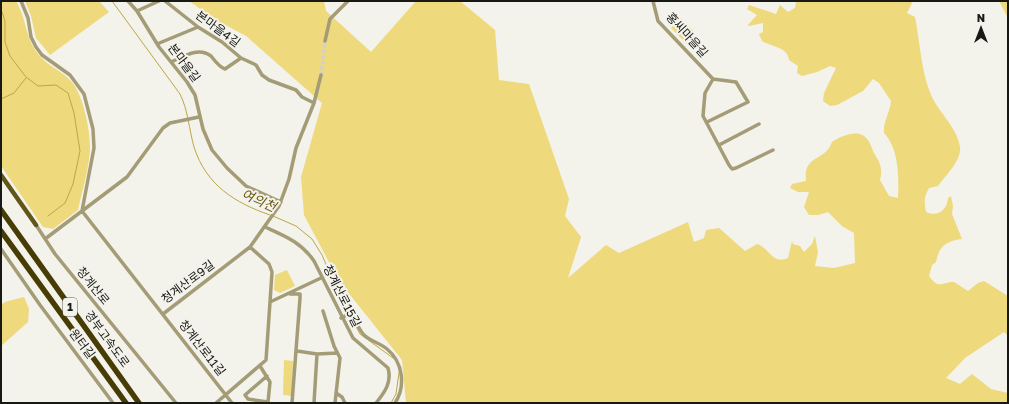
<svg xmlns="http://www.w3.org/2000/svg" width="1009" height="404" viewBox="0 0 1009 404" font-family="'Golos Text','Noto Sans KR',sans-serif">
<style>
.green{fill:#eed97d}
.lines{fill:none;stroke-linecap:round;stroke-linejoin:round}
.stream{stroke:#bca646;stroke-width:1}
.minor-tunnel{stroke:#d2d1cb;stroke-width:3.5;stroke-dasharray:3.5 2;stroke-linecap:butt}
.minor{stroke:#a49c76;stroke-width:3.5}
.major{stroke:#625518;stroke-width:4.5}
.highway{stroke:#483c05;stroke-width:5.5}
.labels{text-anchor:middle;stroke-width:4;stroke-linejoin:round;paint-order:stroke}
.shield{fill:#f3f2eb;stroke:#5a5955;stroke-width:1}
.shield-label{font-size:11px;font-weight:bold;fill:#181815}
.street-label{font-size:12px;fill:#181815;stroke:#f3f2eb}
.water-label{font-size:13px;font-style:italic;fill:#66570e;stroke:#f3f2eb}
</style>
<rect width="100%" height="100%" fill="#f3f2eb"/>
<path class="green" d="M1,1H16C27,19 25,40 40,56C48,66 62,71 71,81C83,94 90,129 90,147C90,164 82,192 78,210L53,229L43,227L1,166Z
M25,1H99L109,12L50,55L36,38L31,16Z
M189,1H324L326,11L371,52L416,1H460L495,30L499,80L529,84L569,199L565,216L581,237L568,278L606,245L619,253L688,222L694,242L704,238L706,230L719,228L745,251L757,244C770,248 772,265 788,258L792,241L793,244L800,246L804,252L812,244L815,236L818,252L815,266L834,268L855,263L854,233L842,226L828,212L818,215H809L804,207L809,192H798L790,188L792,184L806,181C803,154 824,163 832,142C841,136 859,128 867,139C870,142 872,149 874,153C880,163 883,168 880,180L889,196L898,198C899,177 899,149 884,133C883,121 890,113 891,101L879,83L873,79L863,91L837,105L830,106L823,101L824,93L836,68L830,66L817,72L802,76L797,73L798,66L789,60C788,47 772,47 762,41L759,34L763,32V23L749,26L748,25L757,15L747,9L749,5L776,14L780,5L788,12L795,8L796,1H913L907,13L915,17C920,42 921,71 931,95C939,113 957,127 960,147C962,160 945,176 938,186L929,188C924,197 924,202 926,212C937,217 947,211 948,198L951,196L953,206L952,214L962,239C946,241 939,246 936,262L932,265L929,276C939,290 941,282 954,282L968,291L978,283L984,281L1008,296V336L1004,332L965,358L946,378L960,384L972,374L991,389L1008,393V403H406L402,360L339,281L304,215L301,177L322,103L246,36L216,20Z
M999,1H1008V18Z
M681,18L694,32L684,41L671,28Z
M287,270L295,286L280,293L274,290L275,275Z
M24,297L29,309L28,322L1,346V305L5,302Z
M284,360L293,361L292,396L283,395Z"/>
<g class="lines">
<path class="stream" d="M112,1L180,94C188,110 189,129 194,147C206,185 235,203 270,215
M1,9L5,21V42L10,56L26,77L38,86L56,85L68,93L74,113L80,151L73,184L65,203L48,216
M1,99L14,93L26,78
M273,216L296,226L312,239L322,255L340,297L360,334L393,358
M391,403L396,394L399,373"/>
<path class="minor-tunnel" d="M321,75L325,41"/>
<path class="minor" d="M21,1L28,18L31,37L36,47L42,55L70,75L84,94L93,129L94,148L82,211
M128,1L137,11L159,47L187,82L195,95L203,129L212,150L227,168L246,186L281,202
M165,1L198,27L222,42L241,58L256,65L262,75L269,80L296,90L302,97L314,103
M653,1L658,21L713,79L705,93L703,116L729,165L732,169L736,168L773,150
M137,11L159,1
M325,41L330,19L348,1
M157,44L198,27
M171,62C183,57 198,46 211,56C215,61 219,67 225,69L241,58
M707,122L748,102L736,82L713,79
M719,145L759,124
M82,211L232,403
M36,225L55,254L176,403
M265,227C285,236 301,242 314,261L353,338L388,368C392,382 385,392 376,403
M45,239L127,177L163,128L170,123L199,117
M250,247L269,264L272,272L270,302
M1,249L40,305L113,403
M290,294H300V298L292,403
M323,311L334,346L340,358L335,403
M163,314L250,247L279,206L289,179L296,148L314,103L321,75
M341,318L351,313C356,319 358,329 364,335C370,341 380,343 387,349C403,362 406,386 395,403
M297,351L317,354L337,353
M260,366L270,382L268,402
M267,376L245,395L248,399L268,402
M336,393L342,397L345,403
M216,403L266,360L270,302L321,278
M314,403L317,354"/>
<path class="major" d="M1,175L36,225"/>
<path class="highway" d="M1,210L139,403
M1,231L126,403"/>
</g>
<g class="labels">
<rect class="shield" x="63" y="298" width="14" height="18" rx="3"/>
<g class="shield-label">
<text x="70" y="311">1</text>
</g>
<g class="street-label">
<text transform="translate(218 29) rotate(36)" y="4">본마을4길</text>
<text transform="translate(687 35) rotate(48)" y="4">홍씨마을길</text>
<text transform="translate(184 63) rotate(53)" y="4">본마을길</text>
<text transform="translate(188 282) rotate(-37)" y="4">청계산로9길</text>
<text transform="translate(93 286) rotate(51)" y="4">청계산로</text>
<text transform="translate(342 296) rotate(63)" y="4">청계산로15길</text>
<text transform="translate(107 339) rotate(54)" y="4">경부고속도로</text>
<text transform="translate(82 344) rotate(53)" y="4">원터길</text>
<text transform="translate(202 348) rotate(52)" y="4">청계산로11길</text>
</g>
<g class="water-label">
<text transform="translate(259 200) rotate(24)" y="5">여의천</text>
</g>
</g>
<rect width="1009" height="404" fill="none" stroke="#181815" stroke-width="4"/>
<g transform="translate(981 28)" stroke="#f3f2eb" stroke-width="3" paint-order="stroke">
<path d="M0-3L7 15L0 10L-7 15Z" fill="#181815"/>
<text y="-6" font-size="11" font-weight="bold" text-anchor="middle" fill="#181815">N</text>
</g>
</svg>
